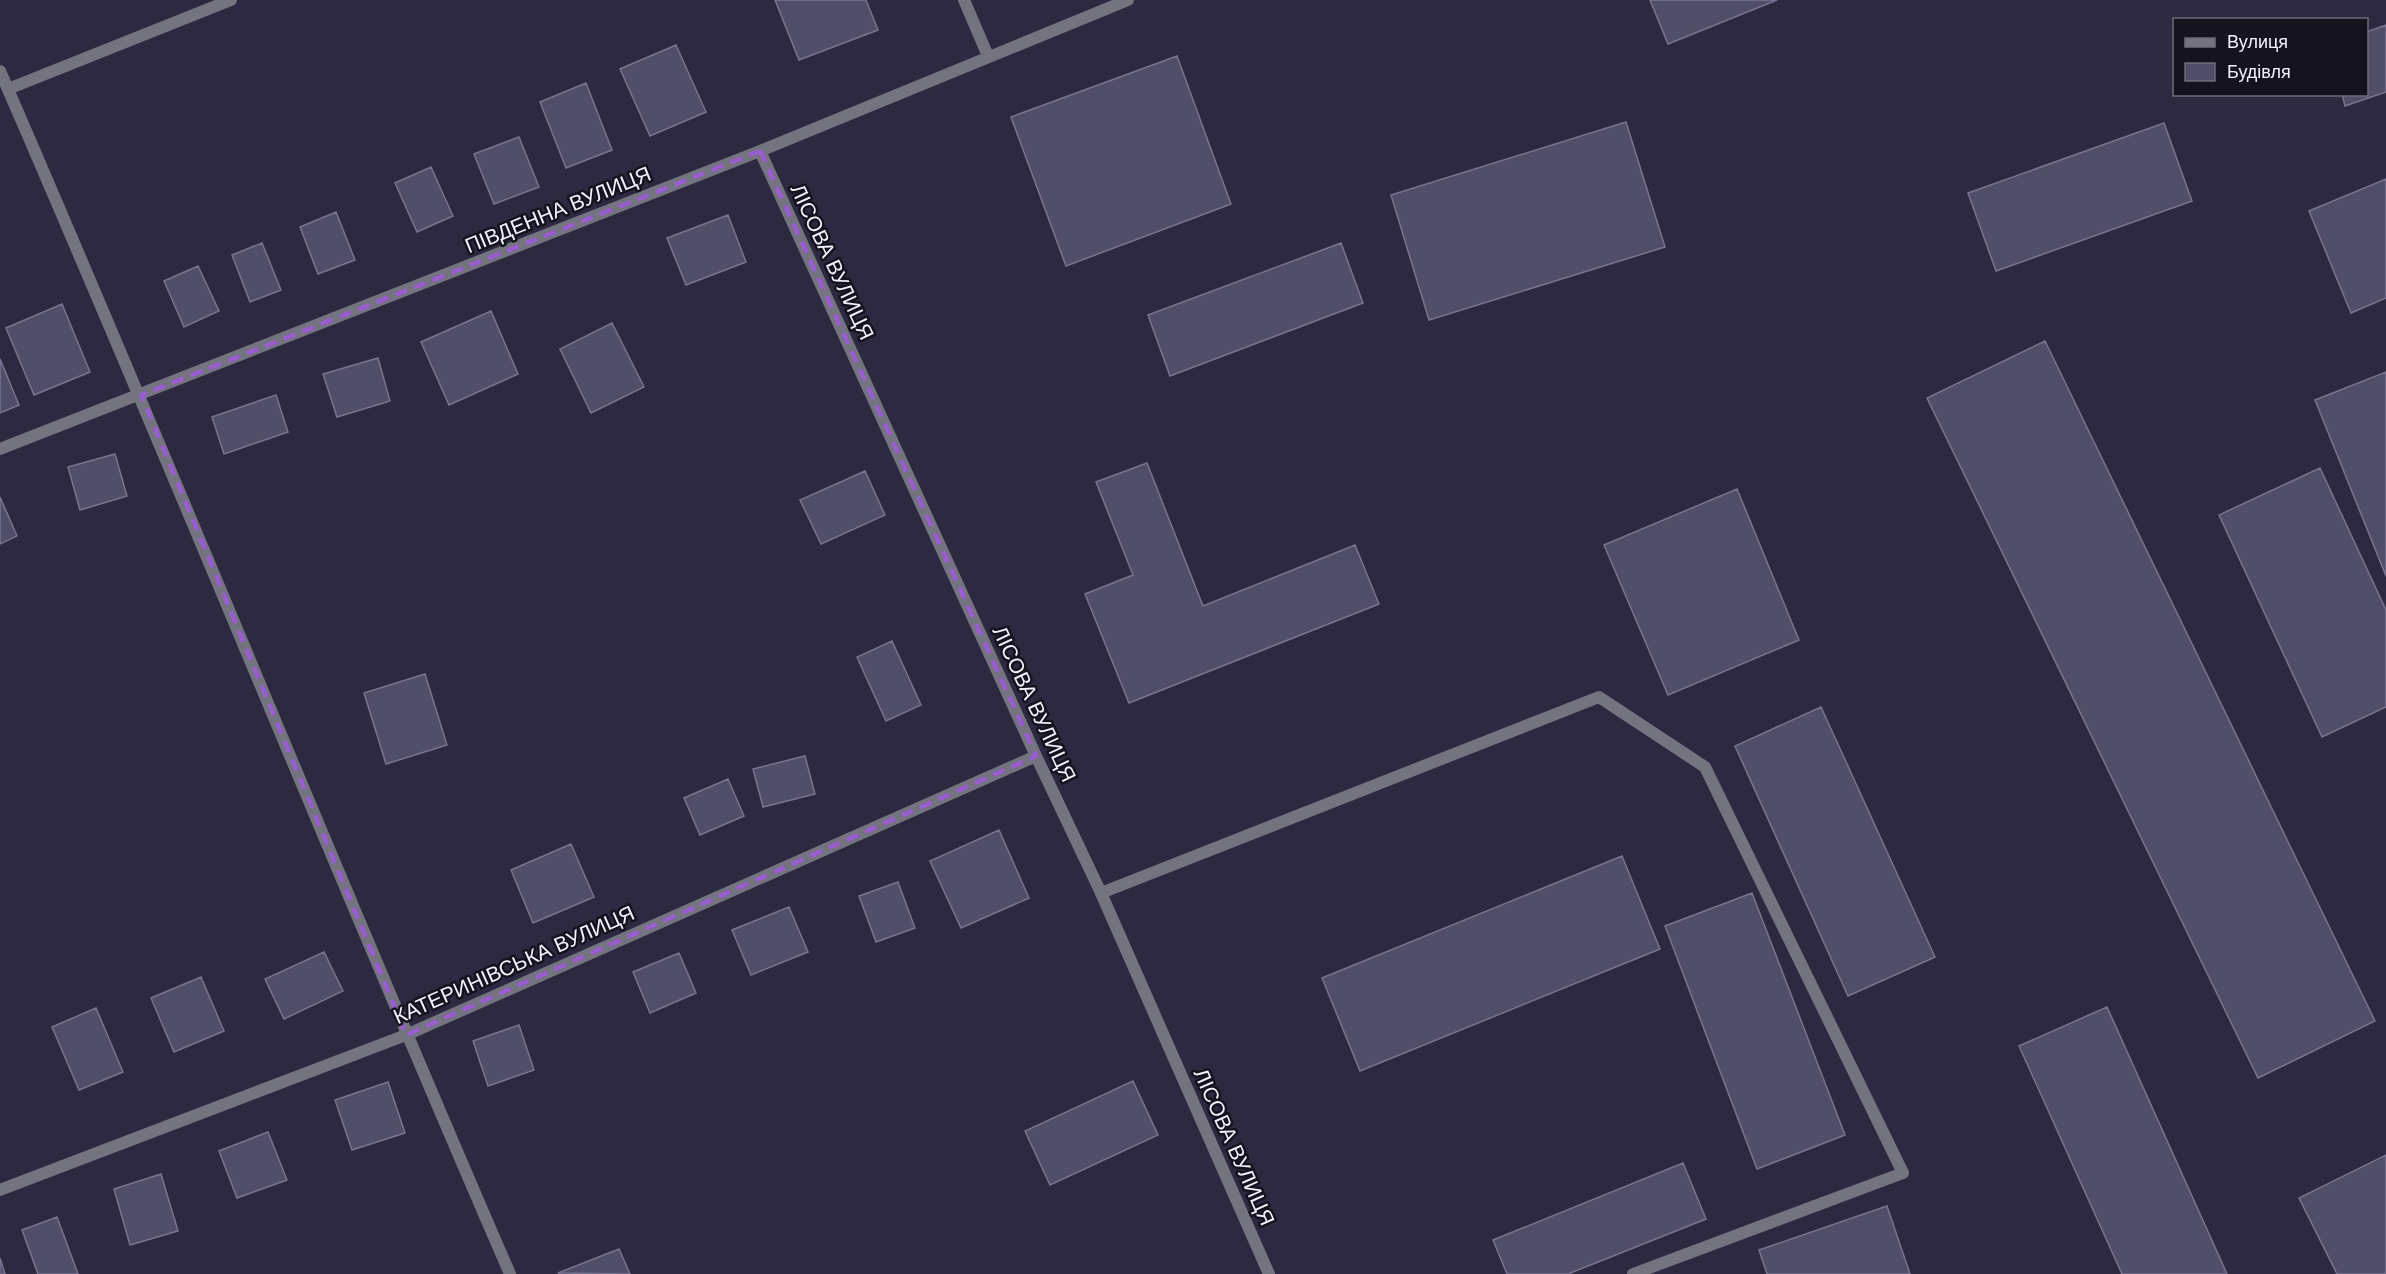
<svg xmlns="http://www.w3.org/2000/svg" width="2386" height="1274" viewBox="0 0 2386 1274" font-family="'DM Sans',sans-serif">
<style>
.building{fill:#514e69;stroke:#787592;stroke-width:1.5}
.lines{fill:none;stroke-linecap:round;stroke-linejoin:round}
.service{stroke:#747380;stroke-width:12}
.minor{stroke:#747380;stroke-width:12}
.marked{fill:none;stroke:#995dcf;stroke-width:4.5;stroke-dasharray:12 8;stroke-linejoin:round}
.labels{text-anchor:middle;stroke-width:5;stroke-linejoin:round;paint-order:stroke}
.street-label{font-size:21px;fill:#f2f1fe;stroke:#15131e}
</style>
<rect width="100%" height="100%" fill="#2c2941"/>
<path class="building" d="M775,0H866L878,30L799,60Z
M1650,0H1777L1668,44Z
M2386,25V92L2345,106L2342,94H2366V32Z
M676,45L706,112L650,136L620,69Z
M1177,56L1231,204L1066,266L1011,117Z
M586,83L612,150L566,168L540,102Z
M1626,122L1665,247L1429,320L1391,195Z
M2164,123L2192,201L1996,271L1968,193Z
M519,137L539,187L494,204L474,154Z
M431,167L453,216L417,232L395,183Z
M2386,179V298L2351,313L2309,211Z
M336,212L355,260L318,274L300,227Z
M728,215L746,262L686,285L667,238Z
M262,243L281,290L250,302L232,255Z
M1341,243L1363,303L1170,376L1148,315Z
M198,266L219,311L184,327L164,281Z
M62,304L90,372L34,395L6,328Z
M491,311L518,374L449,405L421,342Z
M612,323L644,387L591,413L560,349Z
M2045,341L2375,1021L2258,1078L1927,398Z
M378,358L390,401L337,417L323,374Z
M0,359L19,405L0,413Z
M2386,372V576L2315,400Z
M276,395L288,432L224,454L212,417Z
M115,454L127,496L80,510L68,467Z
M1147,463L1203,606L1355,545L1379,604L1129,703L1085,594L1133,575L1096,482Z
M2320,468L2386,610V707L2322,737L2219,515Z
M865,471L885,515L821,544L800,500Z
M1737,489L1799,640L1668,695L1604,545Z
M0,497L17,536L0,544Z
M892,641L921,705L886,721L857,657Z
M425,674L447,745L386,764L364,693Z
M1821,707L1935,957L1848,996L1735,746Z
M805,756L815,794L763,807L753,769Z
M728,779L744,816L700,835L684,798Z
M999,830L1029,898L961,928L930,861Z
M571,844L594,897L533,923L511,870Z
M1622,856L1660,949L1360,1071L1322,978Z
M898,882L915,928L876,942L859,896Z
M1752,893L1845,1135L1757,1169L1665,926Z
M789,907L808,952L751,975L732,930Z
M324,952L343,991L284,1019L265,979Z
M679,953L696,993L650,1013L633,972Z
M201,977L224,1031L174,1052L151,998Z
M2107,1007L2227,1274H2122L2019,1046Z
M96,1008L123,1072L79,1090L52,1027Z
M519,1025L534,1070L488,1086L473,1041Z
M1133,1081L1158,1135L1050,1185L1025,1131Z
M388,1082L405,1133L352,1150L335,1100Z
M268,1132L287,1180L237,1198L219,1151Z
M2386,1155V1274H2337L2299,1198Z
M1683,1163L1706,1219L1568,1274H1507L1493,1240Z
M161,1174L178,1231L130,1245L114,1189Z
M1887,1206L1910,1274H1767L1759,1250Z
M57,1217L78,1274H38L22,1230Z
M619,1249L630,1274L558,1273Z
M0,1258L5,1274H0Z"/>
<g class="lines">
<path class="service" d="M1101,893L1599,697L1705,767L1903,1173L1633,1274"/>
<path class="minor" d="M964,0L988,56
M0,71C174,470 336,874 510,1274
M8,89L231,0
M760,151L1036,756L1101,893L1269,1274
M0,449L760,151L1128,0
M0,1190L406,1035L1036,756"/>
</g>
<path class="marked" d="M760,151L1036,756L406,1035L141,395Z"/>
<g class="labels">
<g class="street-label">
<text transform="translate(558 210) rotate(-22)" y="7">ПІВДЕННА ВУЛИЦЯ</text>
<text transform="translate(832 262) rotate(65)" y="7">ЛІСОВА ВУЛИЦЯ</text>
<text transform="translate(1034 704) rotate(65)" y="7">ЛІСОВА ВУЛИЦЯ</text>
<text transform="translate(514 965) rotate(-24)" y="7">КАТЕРИНІВСЬКА ВУЛИЦЯ</text>
<text transform="translate(1234 1147) rotate(66)" y="7">ЛІСОВА ВУЛИЦЯ</text>
</g>
</g>
<rect x="2173" y="18" width="195" height="78" fill="#15131e" stroke="#6d6c78" stroke-width="1.5"/>
<rect x="2185" y="38" width="30" height="9" fill="#747380" stroke="#6d6c78" stroke-width="1.5"/>
<text x="2227" y="48" font-size="18" fill="#f2f1fe">Вулиця</text>
<rect x="2185" y="63" width="30" height="18" fill="#514e69" stroke="#6d6c78" stroke-width="1.5"/>
<text x="2227" y="78" font-size="18" fill="#f2f1fe">Будівля</text>
</svg>
